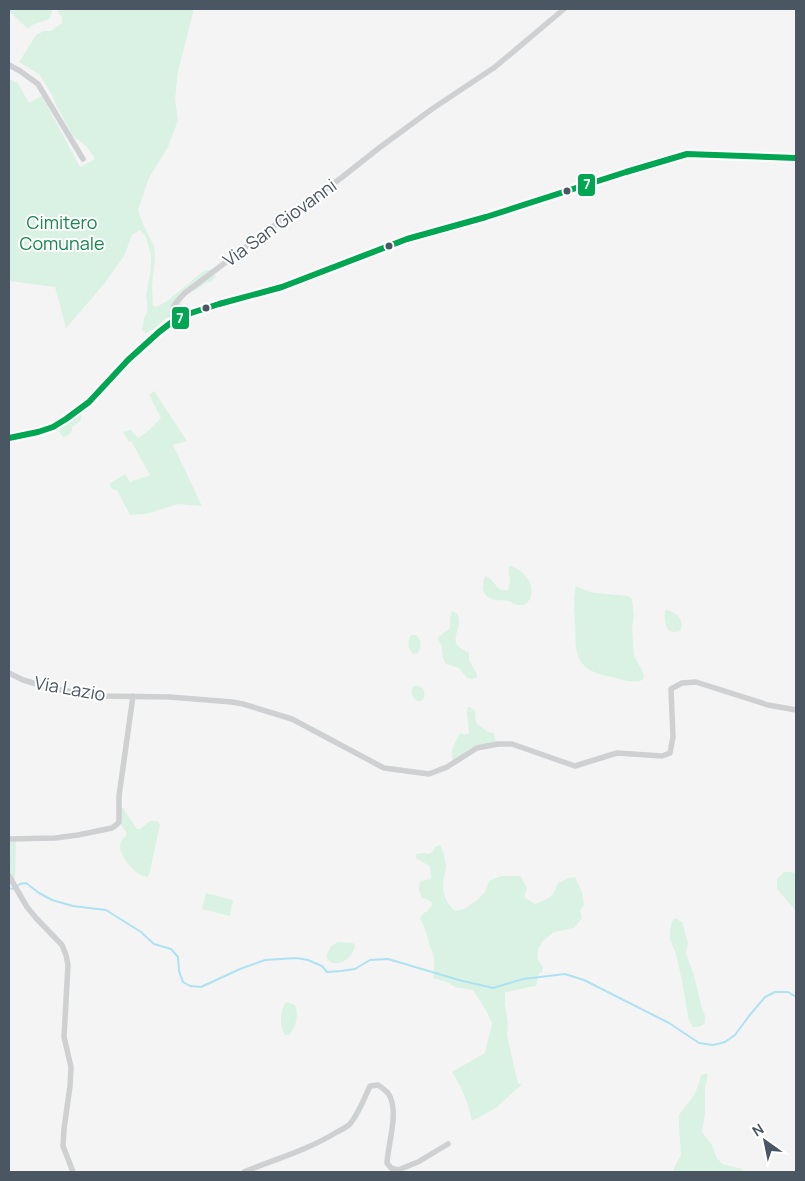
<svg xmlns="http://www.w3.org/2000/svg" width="805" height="1181" viewBox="0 0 805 1181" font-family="Manrope,sans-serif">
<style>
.green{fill:#d9f2e3}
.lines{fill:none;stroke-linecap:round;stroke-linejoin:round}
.stream{stroke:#aee2f0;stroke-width:2}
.minor{stroke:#ced0d2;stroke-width:5.5}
.secondary{stroke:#ced0d4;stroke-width:8}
.bus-1-casing{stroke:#fff;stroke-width:10}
.bus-1{stroke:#00a651;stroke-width:6}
.bus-dot{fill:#4a5661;stroke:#fff;stroke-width:2}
.labels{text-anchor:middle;stroke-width:4;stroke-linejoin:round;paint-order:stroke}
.park-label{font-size:18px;fill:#17864f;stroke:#fff}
.street-label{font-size:18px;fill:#4a5661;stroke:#fff}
.line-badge{stroke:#fff;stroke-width:2}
.badge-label{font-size:14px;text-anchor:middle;font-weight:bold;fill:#fff}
</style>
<rect width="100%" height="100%" fill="#f4f4f4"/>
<path class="green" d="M9,9H53L49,19L32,25L28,29L9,11Z
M59,9H194L178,71L175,99L178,120L168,147L149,178L138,210L143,224L154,246L155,259L152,285L153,306L156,307L166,302L205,270H209L216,276L211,282L206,283L196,290H186L178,297L182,304L180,311L165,319L155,328L146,333L142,330L144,318L148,310L146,296L151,268V255L146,237L140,230L132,235L124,256L104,284L66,328L55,287L9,281V79L18,83L29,103L42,96L80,167L94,160V157L86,146L73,136L56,105L51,93L39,74L19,62L36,35L44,31H51L62,23V17L58,12Z
M154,391L187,441L173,445L202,506L178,504L146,514L130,515L117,490L112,489L109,484L125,474L130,482L150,475L131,441L129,442L123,432L131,430L138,438L147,432L161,418L149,395Z
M79,413L81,415C83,422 77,423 72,427C72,433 69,435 64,437L62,436L56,426Z
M509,566C517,567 523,572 528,579C534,588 533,606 519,605C514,605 512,602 508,601C503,600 497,601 492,599C481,595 482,585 485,576C496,579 494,592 508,590C512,583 508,574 509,566Z
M576,586L587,591L596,593L628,596L632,599L634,616L632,628L634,656L643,672L644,677L642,680C633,684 621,679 612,677C601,675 588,672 581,662C574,651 576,637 575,624C574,611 573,599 576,586Z
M667,610C678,613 685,620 680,631C666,636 664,623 665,611Z
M452,611L457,614C464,626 450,638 458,646C461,649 466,651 469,653V660L477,674V677L473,679L467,678L459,668L446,664C442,658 443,655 442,649C442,645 439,642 438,638C441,634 446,632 450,628V619Z
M411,635H416C422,640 421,647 418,653L414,654L412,653C408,648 407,641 411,635Z
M413,686C432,683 424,710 414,698C411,694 411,690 413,686Z
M468,707H470L475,711L476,723L488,732L494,733L496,742L475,747L453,760C449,752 455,743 459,735L461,733L465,735L469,733L467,713Z
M120,806L123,808L137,829H140L150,821H158L160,825L149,875L147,877C143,876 139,875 136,872C126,864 112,845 126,836V832L120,823Z
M16,840L15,880L9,884V841Z
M440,845C443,850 445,859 446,865C446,869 445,873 444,877C441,890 445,903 455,911L464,909L476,901L485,892L489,881L501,876H520L527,888L524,897L535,904C549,899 553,897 558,883L569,878L575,877L582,892L584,906L580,910L582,918L574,928L554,932L543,941L538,949V960L543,967L542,972L539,973L536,986C525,987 516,991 505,992V1005L508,1023L507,1035L518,1084H522L496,1108L472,1121C468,1103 462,1087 452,1072L485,1053L492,1024L487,1012L473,990L455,987L447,982L433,978C434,970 435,961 433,953C432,952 430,947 430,946C427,935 425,928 420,918C424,912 430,910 433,903L427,899L422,898L419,890L420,881L431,879L430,866L419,860L415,857L416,854L423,853L429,854L433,851L435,847Z
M784,872H792L796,874V911L777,889V879Z
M206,893L233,900L230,916L202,909Z
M675,918L682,922L688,943L686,954L693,973L702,1008L705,1016V1022L703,1025L698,1027H693L689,1021L682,981L676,954L670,939V930L672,922Z
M338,942L353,943L355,946C353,959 333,972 326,956L331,946Z
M286,1002L295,1005C299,1015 296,1027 289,1035H285C279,1026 280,1011 286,1002Z
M706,1073L708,1075L705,1087V1114L702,1132L712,1145L716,1157L722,1164L742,1169L743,1172H673L675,1166L681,1155L679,1127V1115L694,1095L698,1086L701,1075Z"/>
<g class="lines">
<path class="stream" d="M9,888L13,889L20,884L26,883L39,893L52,900L73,906L106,910L141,932L154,944L171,949L178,957L179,971L183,982L190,986L201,987L240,969L265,960L296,958L308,960L322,966L327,972L341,971L355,969L370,960L388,959L459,980L493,988L523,979L565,974L584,980L669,1023L699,1043L713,1045L725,1042L735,1035L749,1016L765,997L775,992H788L796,997"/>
<path class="minor" d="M9,65L20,71L38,84L83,159
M172,322C172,305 174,304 185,293L283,219L306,204L341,178L379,148L432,109L495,67L564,9
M9,673L23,680L54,689L102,696L170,697L232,702L243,704L292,719L384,768L429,774L447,767L477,748L498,744H512L575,766L617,753L662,756L670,753L673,737L671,689L682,683L696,682L768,705L796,710
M9,839L55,838L78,835L112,828L116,825L119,822V796L133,696
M9,876L27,907L36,918L62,945L66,955L68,965L64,1037L71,1067L70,1086L64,1129L63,1146L73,1172
M244,1172C275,1159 308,1150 337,1132C341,1130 347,1127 350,1124C359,1113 364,1099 370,1086L378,1085C381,1087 385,1090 388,1093C400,1110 388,1143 387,1163L391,1168L398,1170L418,1162L448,1144"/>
<path class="secondary" d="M9,438L38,432L53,427L66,419L89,402L128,360L159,332L172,322L191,313L219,304L282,287L407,239L486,217L626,172L687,154L796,158"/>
<g class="bus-1-casing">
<path id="bus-1" d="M9,438L38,432L53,427L66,419L89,402L128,360L159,332L172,322L191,313L219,304L282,287L407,239L486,217L626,172L687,154L796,158"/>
</g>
<use href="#bus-1" class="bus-1"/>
</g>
<g class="bus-dot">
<circle cx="567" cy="191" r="4.5"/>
<circle cx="389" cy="246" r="4.5"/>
<circle cx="206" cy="308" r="4.5"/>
</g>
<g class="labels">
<g class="park-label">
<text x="62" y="229">Cimitero<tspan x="62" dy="21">Comunale</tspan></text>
</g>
<g class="street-label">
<text transform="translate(280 223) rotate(-36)" y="6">Via San Giovanni</text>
<text transform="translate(70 689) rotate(10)" y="6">Via Lazio</text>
</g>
</g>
<g class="line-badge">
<rect x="577" y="173" width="19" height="24" rx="5" fill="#00a651"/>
<rect x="171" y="306" width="19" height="24" rx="5" fill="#00a651"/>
</g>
<g class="badge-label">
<text x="587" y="189">7</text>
<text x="180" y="323">7</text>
</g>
<rect width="805" height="1181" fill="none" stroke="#4a5661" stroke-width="20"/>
<g transform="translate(765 1141) rotate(327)" stroke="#ffffff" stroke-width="4" paint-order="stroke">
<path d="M0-4L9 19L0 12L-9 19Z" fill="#4a5661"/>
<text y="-8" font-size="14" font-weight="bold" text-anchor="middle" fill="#4a5661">N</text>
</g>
</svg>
